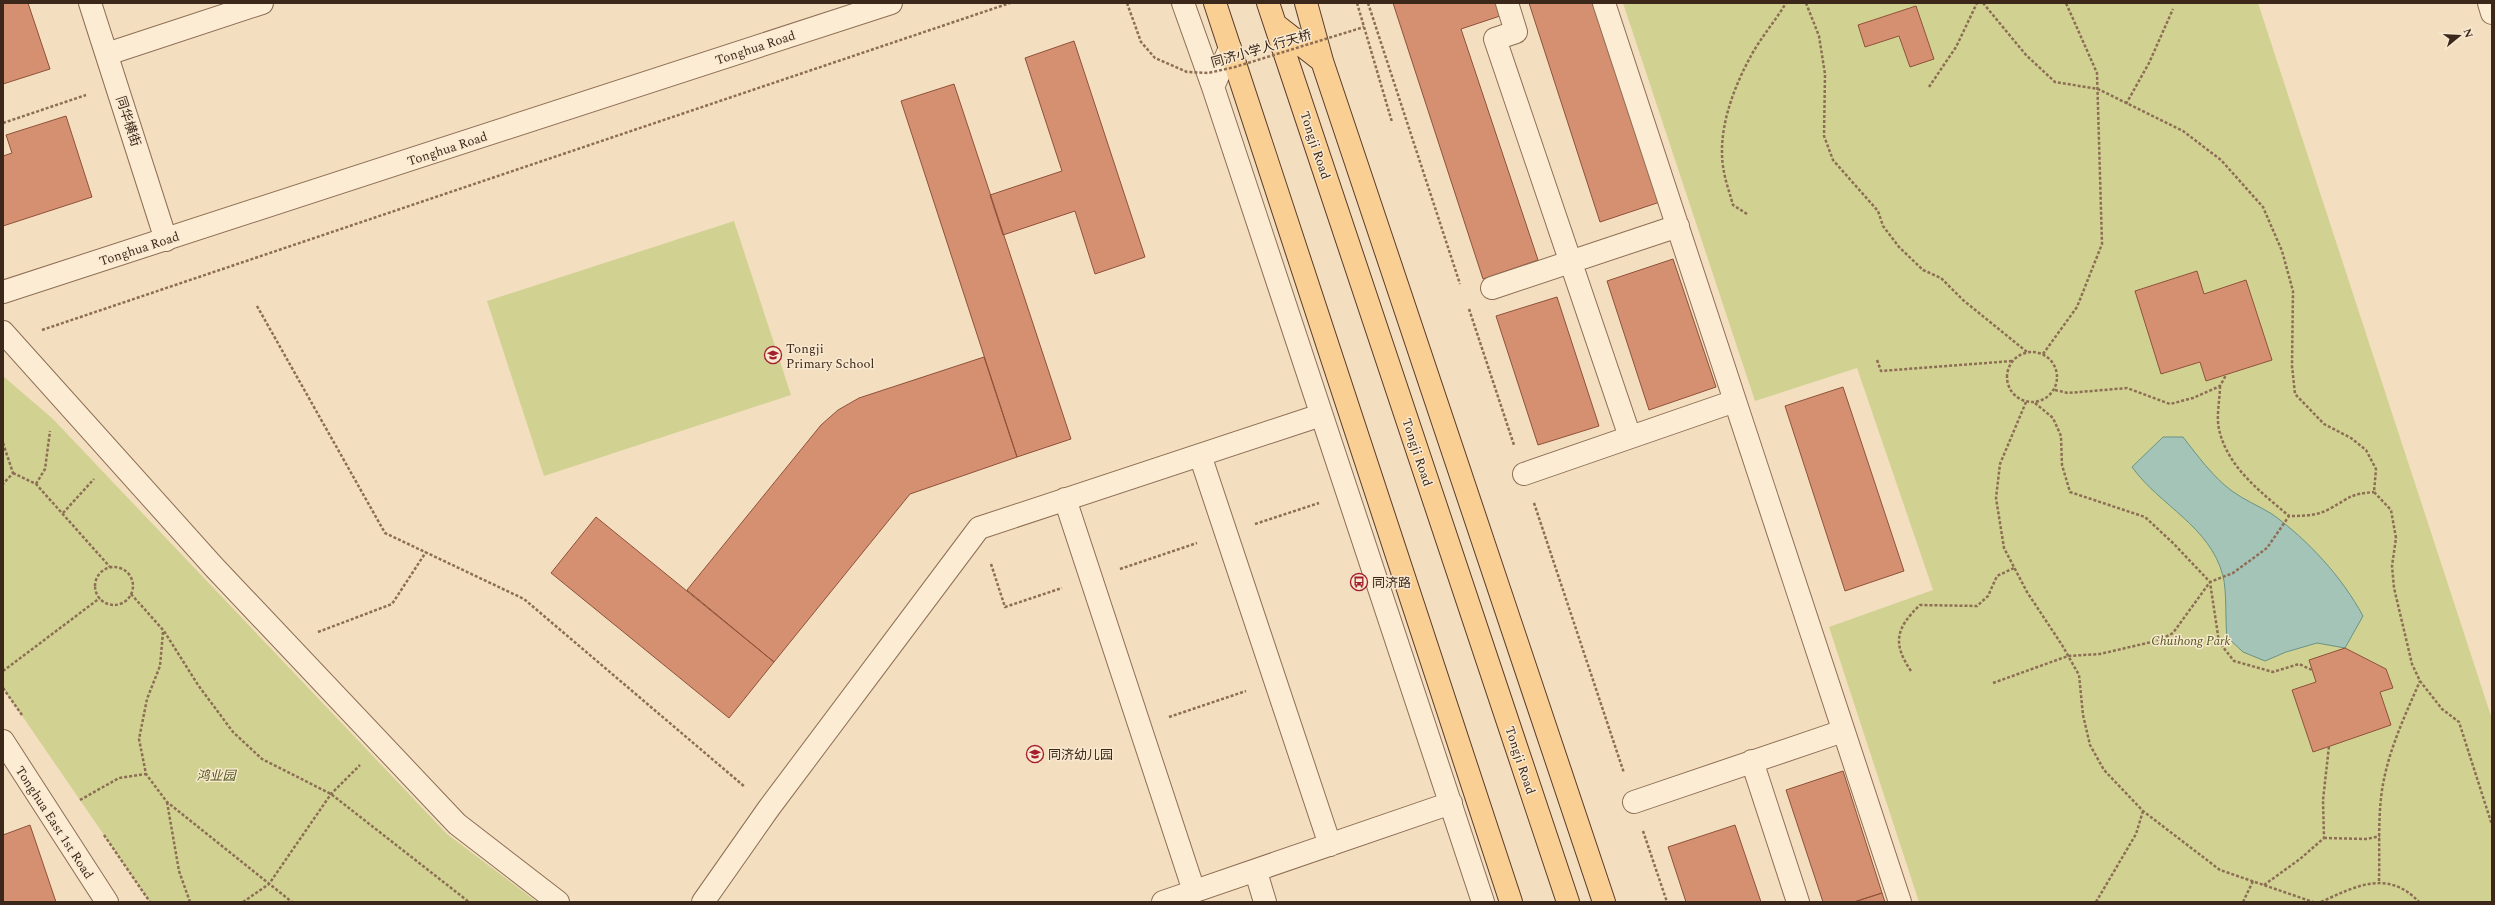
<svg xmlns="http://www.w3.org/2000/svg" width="2495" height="905" viewBox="0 0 2495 905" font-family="Spectral,'Noto Sans SC',serif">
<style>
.green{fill:#d1d292}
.water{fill:#a3c4b7;stroke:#699384}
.building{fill:#d59071;stroke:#8f5239}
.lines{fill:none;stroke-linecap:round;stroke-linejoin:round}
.minor-casing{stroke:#8d6e55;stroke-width:24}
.major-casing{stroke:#5b3c2a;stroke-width:24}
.path{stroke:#8d6e55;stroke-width:2.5;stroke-dasharray:3 2;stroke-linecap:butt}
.minor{stroke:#fcecd3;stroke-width:22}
.major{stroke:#facf93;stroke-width:22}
.path-bridge{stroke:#8d6e55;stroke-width:2.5;stroke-dasharray:3 2;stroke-linecap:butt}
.labels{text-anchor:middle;stroke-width:3;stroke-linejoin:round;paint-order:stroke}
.street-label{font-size:13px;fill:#3b281b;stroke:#f9e9d0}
.poi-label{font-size:13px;fill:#3b281b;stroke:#f9e9d0;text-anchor:start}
.park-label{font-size:13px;font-style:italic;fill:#515a20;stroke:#f9e9d0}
</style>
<rect width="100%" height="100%" fill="#f3debf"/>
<path class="green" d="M1623,3H2258L2492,719V902H1919L1829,627L1933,590L1857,368L1755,401Z
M734,221L791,395L544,476L487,301Z
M3,376L53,419L447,834L537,902H150L3,688Z"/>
<path class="water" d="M2163,437H2183C2197,455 2213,477 2232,491C2244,500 2259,506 2272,514C2308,540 2342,577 2363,616L2345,648L2317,643L2286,652L2265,661L2243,652L2227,637C2225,619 2227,592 2223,576C2210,526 2160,506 2132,467Z"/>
<path class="building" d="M3,3H28L50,69L3,84Z
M1393,3H1496L1500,16L1461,29L1538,260L1483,279Z
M1529,3H1595L1660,202L1600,222Z
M1916,6L1934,59L1910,67L1899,36L1865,47L1858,25Z
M1074,41L1145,257L1095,274L1075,211L1003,235L990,195L1062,171L1025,58Z
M954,84L1071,439L1017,457L901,101Z
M66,116L92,197L3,226V156L12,153L6,135Z
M1673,259L1716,387L1649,410L1607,281Z
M2197,271L2204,294L2246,280L2272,360L2206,381L2200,362L2161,374L2135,291Z
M1557,297L1599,426L1538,445L1496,316Z
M984,357L1017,457L910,494L774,662L687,590L821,425L838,410L859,398Z
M1843,387L1904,571L1845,591L1785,406Z
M596,517L774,662L729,718L551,573Z
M2345,648L2386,669L2393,688L2380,692L2391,725L2313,752L2292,690L2316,682L2309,660Z
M1843,771L1882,893L1854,902H1823L1786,790Z
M30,825L56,902H3V835Z
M1735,825L1761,902H1686L1668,847Z
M1882,893L1885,902H1854Z"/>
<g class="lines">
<g class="minor-casing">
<path id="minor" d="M90,3L166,240
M1183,3L1213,87
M1507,3L1516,32L1495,39L1630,437
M1604,3L1900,902
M2489,3L2492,13
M1230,48L1213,87L1483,902
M107,54L262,3
M1492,288L1678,226
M3,292L891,3
M3,332L214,567L457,824L558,902
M1200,455L1330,845
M1524,474L1735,401
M1065,499L1194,891
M3,741L107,902
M1752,761L1798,902
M1634,802L1843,731
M1256,872L1265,902
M703,902L769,808L979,528L1321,415
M1163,902L1451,803"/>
</g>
<g class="major-casing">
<path id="major" d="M1215,3L1511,902
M1268,3L1568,902
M1306,3L1322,61
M1276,25L1322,61L1604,902"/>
</g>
<path class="path" d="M1357,3L1392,122
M1368,3L1460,284
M1806,3L1819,36L1825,74L1824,136L1833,160L1878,211L1883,226L1899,247L1923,270L1941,278L1963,300L2027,352
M1983,3L2026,55L2055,82L2098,89L2183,131L2221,160L2263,207L2282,251L2293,291L2292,366L2295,394L2324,424L2351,438L2366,450L2376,469L2374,492L2391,510L2396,538L2392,566L2394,588L2412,664L2420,681L2442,709L2459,722L2492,825
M1929,87L1956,47L1977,3
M2126,104L2149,63L2173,9
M3,123L86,95
M1747,214L1733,205C1730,194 1726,183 1724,172C1716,133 1733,88 1752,54C1762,36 1776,20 1786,3
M257,306L385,533L524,599L745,787
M1469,309L1514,445
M42,330L1010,3
M2007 377a25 25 0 1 1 50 0a25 25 0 1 1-50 0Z
M2043,354L2077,307L2102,244L2097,73L2066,3
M1877,360L1881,371L2012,361
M2220,386C2220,399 2216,416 2219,429C2227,467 2261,492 2289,516C2303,516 2318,516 2331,508C2351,497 2350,494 2374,492
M2055,390L2068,393L2127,388L2170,404L2193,398L2220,386L2226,375
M2026,402L2000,464L1996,498L2004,548L2027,592L2062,645L2079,675L2083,715L2090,745L2104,770L2143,811L2220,870L2313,902
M2035,403L2053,418L2061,436L2062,465L2070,492L2145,517L2173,543L2210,582L2219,642L2234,661L2273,672L2299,664L2312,670
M3,443L13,473L3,484
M13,473L36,484L110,567
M36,484L45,469L50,431
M1534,503L1624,773
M63,513L94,479
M1255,524L1319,503
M991,564L1005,607L1062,588
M95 586a19 19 0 1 1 38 0a19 19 0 1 1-38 0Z
M1120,569L1197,543
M131,594L164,631L198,685L233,732L262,759L331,794L469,902
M163,632L160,666L147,699L139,739L146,774L167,802L292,902
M318,632L392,604L426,552
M3,671L100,598
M1911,671C1892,643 1896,628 1920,605L1977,606L1988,596L1997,576L2014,568
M1993,683L2068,656L2100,654L2160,640L2173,633L2210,582L2233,573L2267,548L2289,516
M3,688L22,715
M1169,717L1246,691
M80,800L119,778L146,774
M167,802L179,871L190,902
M1643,831L1667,902
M104,835L150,902
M2324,838L2367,839L2380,836
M2379,881C2380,848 2377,812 2384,779C2391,745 2406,713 2420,681
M2264,885L2300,859L2324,838L2323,800L2329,746
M243,902L269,884L331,794L360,765
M2096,902L2136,834L2143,811
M2243,902L2253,881
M2321,902C2356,886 2388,869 2419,902"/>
<use href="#minor" class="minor"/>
<use href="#major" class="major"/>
<path class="path-bridge" d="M1127,3L1141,42L1155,58L1187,72L1208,73L1235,67L1364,27"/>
</g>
<defs>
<g id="school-ring" transform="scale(0.9)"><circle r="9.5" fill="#f9e9d0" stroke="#a31f2d" stroke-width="1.5"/><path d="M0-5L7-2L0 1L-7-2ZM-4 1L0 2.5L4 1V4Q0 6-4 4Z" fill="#a31f2d"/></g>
<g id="bus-ring" transform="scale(0.9)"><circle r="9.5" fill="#f9e9d0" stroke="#a31f2d" stroke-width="1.5"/><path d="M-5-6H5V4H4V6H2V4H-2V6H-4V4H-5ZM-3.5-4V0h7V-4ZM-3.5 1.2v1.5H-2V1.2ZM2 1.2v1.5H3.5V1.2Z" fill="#a31f2d"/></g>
</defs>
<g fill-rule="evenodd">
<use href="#school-ring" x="773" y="355"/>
<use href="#bus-ring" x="1359" y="582"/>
<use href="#school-ring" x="1035" y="754"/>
</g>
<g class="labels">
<g class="street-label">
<text transform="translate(755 47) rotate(-18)" y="5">Tonghua Road</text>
<text transform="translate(1261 48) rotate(-16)" y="5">同济小学人行天桥</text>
<text transform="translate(129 121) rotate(72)" y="5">同华横街</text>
<text transform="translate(1316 145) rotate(72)" y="5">Tongji Road</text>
<text transform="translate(447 148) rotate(-18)" y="5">Tonghua Road</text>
<text transform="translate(139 248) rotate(-18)" y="5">Tonghua Road</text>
<text transform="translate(1418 452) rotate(72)" y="5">Tongji Road</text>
<text transform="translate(1521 760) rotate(72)" y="5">Tongji Road</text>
<text transform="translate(55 822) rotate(57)" y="5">Tonghua East 1st Road</text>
</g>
<g class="poi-label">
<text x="786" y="353">Tongji<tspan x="786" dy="15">Primary School</tspan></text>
<text x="1372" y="587">同济路</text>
<text x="1048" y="759">同济幼儿园</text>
</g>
<g class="park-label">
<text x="2191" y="645">Chuihong Park</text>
<text x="216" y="780">鸿业园</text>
</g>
</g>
<rect width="2495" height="905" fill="none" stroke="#3b281b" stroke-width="8"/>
<g transform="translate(2459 36) rotate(72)" stroke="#f9e9d0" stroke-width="3" paint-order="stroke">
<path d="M0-3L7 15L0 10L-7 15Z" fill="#3b281b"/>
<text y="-6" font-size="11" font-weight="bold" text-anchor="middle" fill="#3b281b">N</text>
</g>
</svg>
